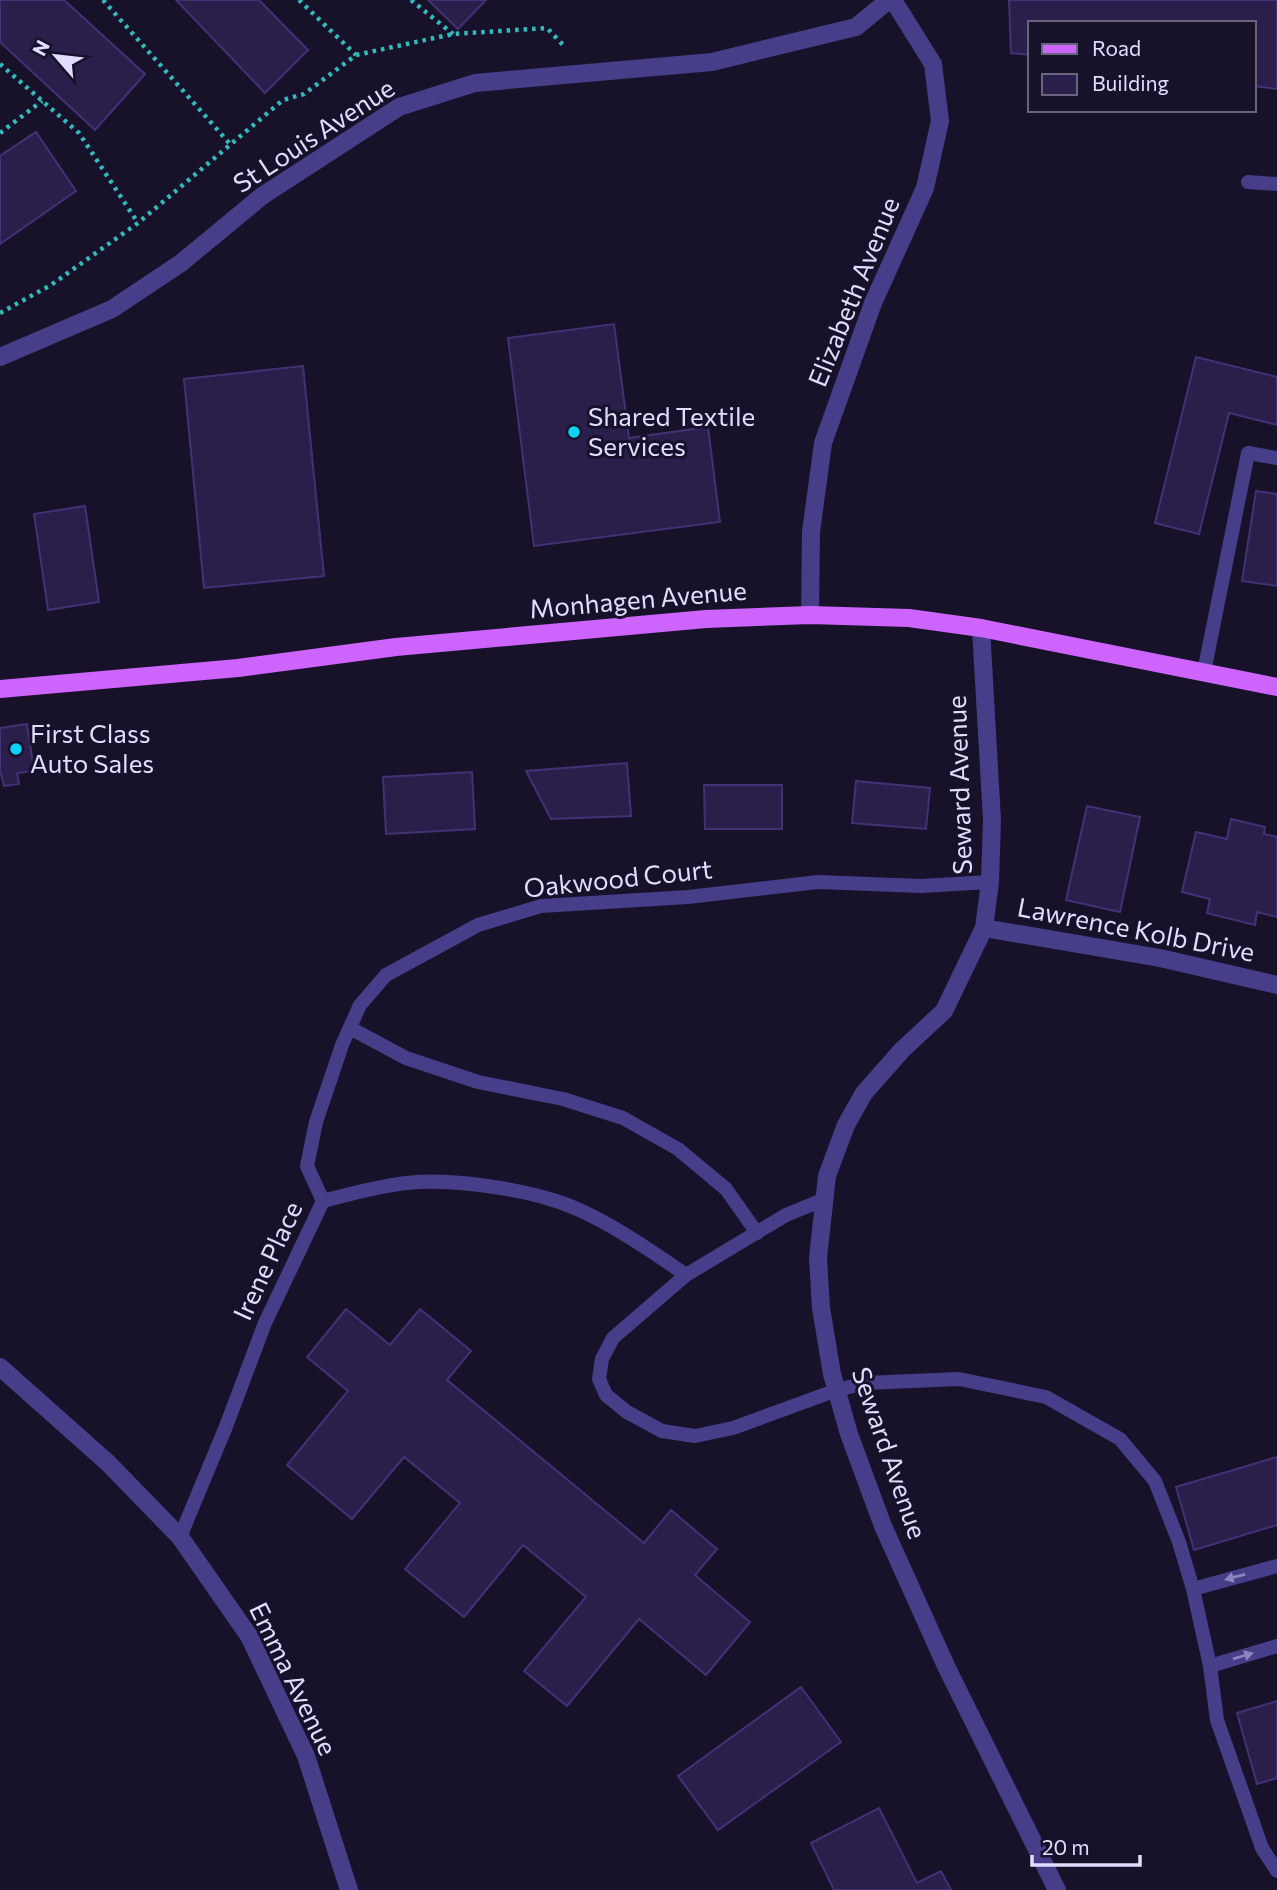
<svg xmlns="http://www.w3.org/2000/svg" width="1277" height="1890" viewBox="0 0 1277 1890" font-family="Commissioner,sans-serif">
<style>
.building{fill:#2a1e4b;stroke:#433176;stroke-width:2}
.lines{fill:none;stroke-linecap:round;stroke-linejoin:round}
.path{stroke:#33babb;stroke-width:4.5;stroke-dasharray:3.5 5;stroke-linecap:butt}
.lane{stroke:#463e88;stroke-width:14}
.street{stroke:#463e88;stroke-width:18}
.primary{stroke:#cd65fc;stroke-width:18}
.oneway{fill:#8c85bd}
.poi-dot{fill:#0cd2fa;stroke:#17122a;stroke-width:2.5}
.labels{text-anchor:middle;stroke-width:6;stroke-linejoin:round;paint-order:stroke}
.street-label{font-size:26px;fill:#e2dcfe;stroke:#17122a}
.poi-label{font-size:26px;fill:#e2dcfe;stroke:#17122a;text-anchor:start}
</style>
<rect width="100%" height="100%" fill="#17122a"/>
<path class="building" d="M0,0H64L145,74L95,130L0,42Z
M176,0H259L308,50L265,93Z
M428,0H486L458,29Z
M1009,0H1277V89L1254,86V23H1030V55L1011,53Z
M36,132L76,191L0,244V156Z
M614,324L629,438L708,427L720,522L534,546L508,338Z
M1196,357L1277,377V425L1229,413L1199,534L1155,523Z
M303,366L324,576L204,588L184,379Z
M1256,491L1277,494V586L1242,581Z
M85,506L99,602L48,610L34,514Z
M27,724L34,771L17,773L19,784L4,786L0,770V728Z
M627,763L631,816L551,819L526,771Z
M472,772L475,829L386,834L383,777Z
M856,781L930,788L926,829L852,823Z
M704,785H782V829H705Z
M1087,806L1140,817L1120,912L1066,900Z
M1231,819L1265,827L1264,834L1277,837V917L1257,912L1255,925L1207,913L1210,899L1182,892L1196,832L1227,839Z
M346,1309L390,1345L420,1309L471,1351L447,1380L644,1543L671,1510L717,1549L695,1575L750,1622L706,1675L639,1619L567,1706L524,1671L586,1597L523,1545L464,1617L405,1569L460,1503L404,1457L352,1519L287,1465L348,1391L307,1357Z
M1277,1457V1525L1194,1550L1176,1487Z
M801,1687L841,1742L718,1830L678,1776Z
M1277,1701V1778L1257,1784L1237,1713Z
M879,1808L917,1883L941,1871L951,1890H834L811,1843Z"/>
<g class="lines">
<path class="path" d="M103,0L230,144
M299,0L356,55
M411,0L453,34
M0,64L79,133L138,223
M0,133L42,101
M0,313L51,285L138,223L283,100L304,94L356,55L453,34L547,28L565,47"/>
<path class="lane" d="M1248,182L1277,184
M1204,672L1248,453L1277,458
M350,1028L406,1058L478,1082L563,1099L623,1118L678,1149L726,1189L757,1233
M323,1201L307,1166L316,1122L342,1045L360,1005L386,975L478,925L541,906L688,897L818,882L921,886L990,882
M323,1201C350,1194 378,1186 407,1183C448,1178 516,1188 556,1201C598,1214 650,1250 686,1275L786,1215L825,1199
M686,1275L613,1338L602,1359L599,1379L606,1395L627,1412L662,1431L695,1436L733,1428L837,1390L865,1383L959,1379L1046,1397L1120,1439L1155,1481L1179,1542L1193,1589L1210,1666L1217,1720L1262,1848L1277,1871
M180,1537L225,1429L265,1323L323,1201
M1193,1589L1277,1566
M1210,1666L1277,1646"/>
<path class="street" d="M0,357L112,309L181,263L262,196L399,107L475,83L712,62L856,27L889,0
M810,615L811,532L823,443L873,303L925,188L940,121L933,64L893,0
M981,628L992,820L990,882L984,928L944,1011L902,1050L864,1093L846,1125L827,1176L818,1258L821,1308L832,1374L849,1434L883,1526L946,1666L1057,1890
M984,928L1160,958L1277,985
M0,1367L108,1463L180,1537L249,1636L306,1756L349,1890"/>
<path class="primary" d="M0,689L238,668L396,647L706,619L810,615L909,618L981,628L1277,687"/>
</g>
<defs><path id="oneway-solid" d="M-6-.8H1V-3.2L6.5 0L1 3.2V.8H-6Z" transform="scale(1.75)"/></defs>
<g class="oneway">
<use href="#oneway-solid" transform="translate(1235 1577) rotate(165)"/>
<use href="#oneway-solid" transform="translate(1243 1656) rotate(-16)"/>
</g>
<g class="poi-dot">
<circle cx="574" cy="432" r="7"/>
<circle cx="16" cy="749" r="7"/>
</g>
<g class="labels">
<g class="street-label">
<text transform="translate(314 136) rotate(-33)" y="9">St Louis Avenue</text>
<text transform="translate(854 292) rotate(-68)" y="9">Elizabeth Avenue</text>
<text transform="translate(638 600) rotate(-5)" y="9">Monhagen Avenue</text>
<text transform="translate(960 785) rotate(-92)" y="9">Seward Avenue</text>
<text transform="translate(618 879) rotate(-6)" y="9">Oakwood Court</text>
<text transform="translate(1136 930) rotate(11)" y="9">Lawrence Kolb Drive</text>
<text transform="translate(268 1261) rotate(-65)" y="9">Irene Place</text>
<text transform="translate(889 1453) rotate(71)" y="9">Seward Avenue</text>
<text transform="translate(293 1679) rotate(64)" y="9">Emma Avenue</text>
</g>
<g class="poi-label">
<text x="588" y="426">Shared Textile<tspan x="588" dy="30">Services</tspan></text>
<text x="30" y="743">First Class<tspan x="30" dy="30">Auto Sales</tspan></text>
</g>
</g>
<rect x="1028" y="21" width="228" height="91" fill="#17122a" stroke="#68637f" stroke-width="2"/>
<rect x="1042" y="44" width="35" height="10" fill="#cd65fc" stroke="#68637f" stroke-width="2"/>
<text x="1092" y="56" font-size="21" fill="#e2dcfe">Road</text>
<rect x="1042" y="74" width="35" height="21" fill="#2a1e4b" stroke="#68637f" stroke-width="2"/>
<text x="1092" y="91" font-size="21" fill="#e2dcfe">Building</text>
<g transform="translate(56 56) rotate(298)" stroke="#17122a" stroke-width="5" paint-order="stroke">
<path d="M0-5L12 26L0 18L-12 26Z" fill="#e2dcfe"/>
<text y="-10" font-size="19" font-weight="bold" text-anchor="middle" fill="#e2dcfe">N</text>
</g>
<path d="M1032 1855v10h108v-10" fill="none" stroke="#e2dcfe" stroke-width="3.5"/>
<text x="1042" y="1855" font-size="21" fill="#e2dcfe" stroke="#17122a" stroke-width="5" paint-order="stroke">20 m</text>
</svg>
